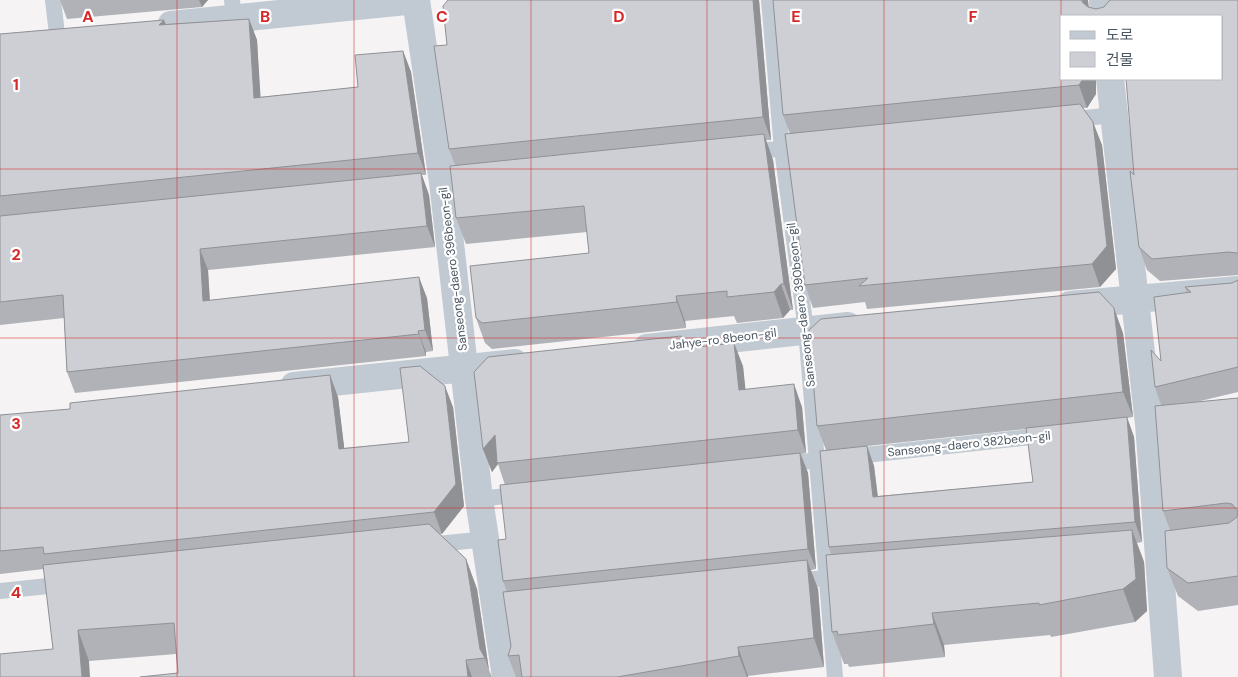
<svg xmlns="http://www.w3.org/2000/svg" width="1238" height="677" viewBox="0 0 1238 677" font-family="'DM Sans','Noto Sans KR',sans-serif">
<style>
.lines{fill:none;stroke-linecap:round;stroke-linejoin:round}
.lane{stroke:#c1cad2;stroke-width:16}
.street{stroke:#c1cad2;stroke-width:28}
.wall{fill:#b0b2b7;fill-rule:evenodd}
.shaded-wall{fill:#909195}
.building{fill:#cdcfd5;stroke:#909195}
.grid{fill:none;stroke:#d62828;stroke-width:1;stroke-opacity:0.55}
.labels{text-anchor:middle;stroke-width:4.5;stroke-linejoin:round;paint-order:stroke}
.street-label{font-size:12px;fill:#4a5661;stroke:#fff}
.grid-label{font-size:16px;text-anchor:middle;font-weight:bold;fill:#d62828;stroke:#fff;stroke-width:4.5;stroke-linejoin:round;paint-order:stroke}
</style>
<rect width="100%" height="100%" fill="#f5f3f3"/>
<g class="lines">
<path class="lane" d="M53,0L57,34
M232,0L234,20
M769,0L782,149L806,330L835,677
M1068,120L1113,115
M747,152L807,146
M783,464L1049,435
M479,499L523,494
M427,545L487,539
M792,581L850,576
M0,591L67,584"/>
<path class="street" d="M416,0L443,182L479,499L506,677
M1103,0L1104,16
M171,25L416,0
M1110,79L1149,424L1168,677
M1070,305L1238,290
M647,348L848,326
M294,386L515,363"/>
</g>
<path class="wall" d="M60,0H208L202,7L67,19Z
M448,0H759L771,140H766L773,160L793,310H790L783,318L737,323L734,316L685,321L686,328L492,349L485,343L476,318L589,253L587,232L466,244L456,218L455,165L449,149L447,45Z
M1088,0V7L1096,9L1238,0V275L1160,281L1147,270L1139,247L1134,175L1222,79L1062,16L1096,79V94L1087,108H1082L1102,145L1116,269L1100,287L867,309L865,302L813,308L805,285L790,134L783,115Z
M249,19L257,40L260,97L358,87L403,51L411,72L426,175H422L429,195L435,247L208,270L210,301L427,298L433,351L426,352V356L75,393L67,372L64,318L0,325V34L164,20L166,24Z
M1238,280V392L1196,402L1238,398V605L1198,611L1178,596L1167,568L1170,530L1163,511L1161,405L1155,387L1161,361L1187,293L1185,287L1232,283Z
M1123,333L1133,417L1127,418L1134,437L1142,542L1137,543L1144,562L1147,611L1135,622L1051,637L1050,635L944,645L945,657L849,667L848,664H844L832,632L831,554L829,547L826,450L817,426ZM1026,429L1033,482L878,496L874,466L867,446Z
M681,336L685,348L743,366L745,389L802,407L806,453L801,454L808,473L816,569L811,570L818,589L824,667L748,676V677H516L508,656L511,646L507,592L503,581L506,539L505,485L498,464L492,472L483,449Z
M338,397L344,448L409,442L453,407L464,506L442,534H440L466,559L477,589L489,670L492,677H140L178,673L176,654L89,661L53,649L44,569L0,574V415Z"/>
<path class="shaded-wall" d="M199,0H208L202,7Z
M753,0H759L771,140L763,117Z
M1082,0H1088L1090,16H1088Z
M249,19L257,40L262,120L254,98Z
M164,20L172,41L159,25Z
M403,51L411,72L426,175L418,153Z
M1083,79H1096V94L1087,108L1079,85Z
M1093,122L1102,145L1116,269L1100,287L1092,264Z
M764,134L773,160L793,310L784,284Z
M421,173L429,195L435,247L427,226Z
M200,249L208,270L211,323L203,301Z
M419,277L427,298L433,351L425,330Z
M781,284L790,310L783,318L774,292Z
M676,296L685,321L686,328L677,302Z
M1114,308L1123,333L1133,417L1123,392Z
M418,331L426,352V356L419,334Z
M681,336L689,359L682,349Z
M734,343L743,366L748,413L739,390Z
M330,375L338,397L347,470L339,449Z
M794,384L802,407L806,453L798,430Z
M445,386L453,407L464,506L442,534L434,512Z
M1127,417L1134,437L1142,542L1135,522Z
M495,435L498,464L492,472L483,449Z
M867,446L874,466L880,517L873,497Z
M800,453L808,473L816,569L808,549Z
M1132,530L1144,562L1147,611L1135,622L1123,589Z
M466,559L477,589L489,670L485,658L480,649Z
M807,560L818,589L824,667L814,638Z
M932,613L944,645L945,657L934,624Z
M78,630L89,661L90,677H82Z
M738,647L748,676V677H747L739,656Z
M466,660L472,677H468Z"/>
<path class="building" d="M448,0H753L763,117L449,149L434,46L447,45L443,6Z
M773,0H1082V2L1088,7L1096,9L1104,7L1110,0H1238V254L1237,253L1229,252L1152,259L1139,247L1130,171L1134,175L1126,79H1222V16H1062V79H1083L1079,85L783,115Z
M249,19L254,98L358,87L355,55L403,51L418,153L0,196V34L164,20L159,25Z
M1080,104L1093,122L1107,246L1092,264L859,286L868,278L805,285L785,134Z
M764,134L784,284H781L774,292L727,297V291L676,296L677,302L482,323L476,318L470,266L589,253L584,206L456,218L450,166Z
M421,173L427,226L200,249L203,301L419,277L425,330L418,331L419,334L67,372L63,295L0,302V216Z
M1238,280V367L1155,387L1151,350L1161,361L1154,297L1191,292L1185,287L1232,283Z
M1099,292L1114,308L1123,392L817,426L809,330L821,319Z
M681,336L682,349L734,343L739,390L794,384L798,430L497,463L495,435L483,449L474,372L488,357Z
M420,366L445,386L456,484L434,512L44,554L43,547L0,551V415L70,409V403L330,375L339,449L409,442L400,368Z
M1238,398V576L1188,583L1167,568L1165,531L1229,523L1237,517L1238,511L1232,504L1226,503L1163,511L1155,406Z
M1127,417L1135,522L829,547L820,451L867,446L873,497L1033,482L1026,428Z
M800,453L808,549L503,581L498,540L506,539L500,485Z
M429,524L466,559L480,649L485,658L466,660L468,677H140L178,673L174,623L78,630L82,677H0V654L53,649L43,565Z
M1132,530L1136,579L1123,589L1039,605V603L932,613L934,624L838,635L837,631L832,632L826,555Z
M807,560L814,638L738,647L739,656L617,677H522L519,655L508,656L511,646L503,592Z"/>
<path class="grid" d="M177,0V677M354,0V677M531,0V677M707,0V677M884,0V677M1061,0V677M0,169H1238M0,338H1238M0,508H1238"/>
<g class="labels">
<g class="street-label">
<text transform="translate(453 269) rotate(-97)" y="4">Sanseong-daero 396beon-gil</text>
<text transform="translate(801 305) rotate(-97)" y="4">Sanseong-daero 390beon-gil</text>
<text transform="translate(723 339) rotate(-7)" y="4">Jahye-ro 8beon-gil</text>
<text transform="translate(969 444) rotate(-6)" y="4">Sanseong-daero 382beon-gil</text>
</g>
</g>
<g class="grid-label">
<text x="88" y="22">A</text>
<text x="265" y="22">B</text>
<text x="442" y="22">C</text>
<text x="619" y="22">D</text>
<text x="796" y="22">E</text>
<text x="973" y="22">F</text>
<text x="16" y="90">1</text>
<text x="16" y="260">2</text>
<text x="16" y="429">3</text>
<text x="16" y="598">4</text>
</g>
<rect x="1060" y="15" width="162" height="65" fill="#ffffff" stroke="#b7bbc0"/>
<rect x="1070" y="31" width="25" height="8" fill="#c1cad2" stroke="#b7bbc0"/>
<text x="1106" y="40" font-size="15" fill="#4a5661">도로</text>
<rect x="1070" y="52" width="25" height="15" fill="#cdcfd5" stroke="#b7bbc0"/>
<text x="1106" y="65" font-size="15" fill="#4a5661">건물</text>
</svg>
